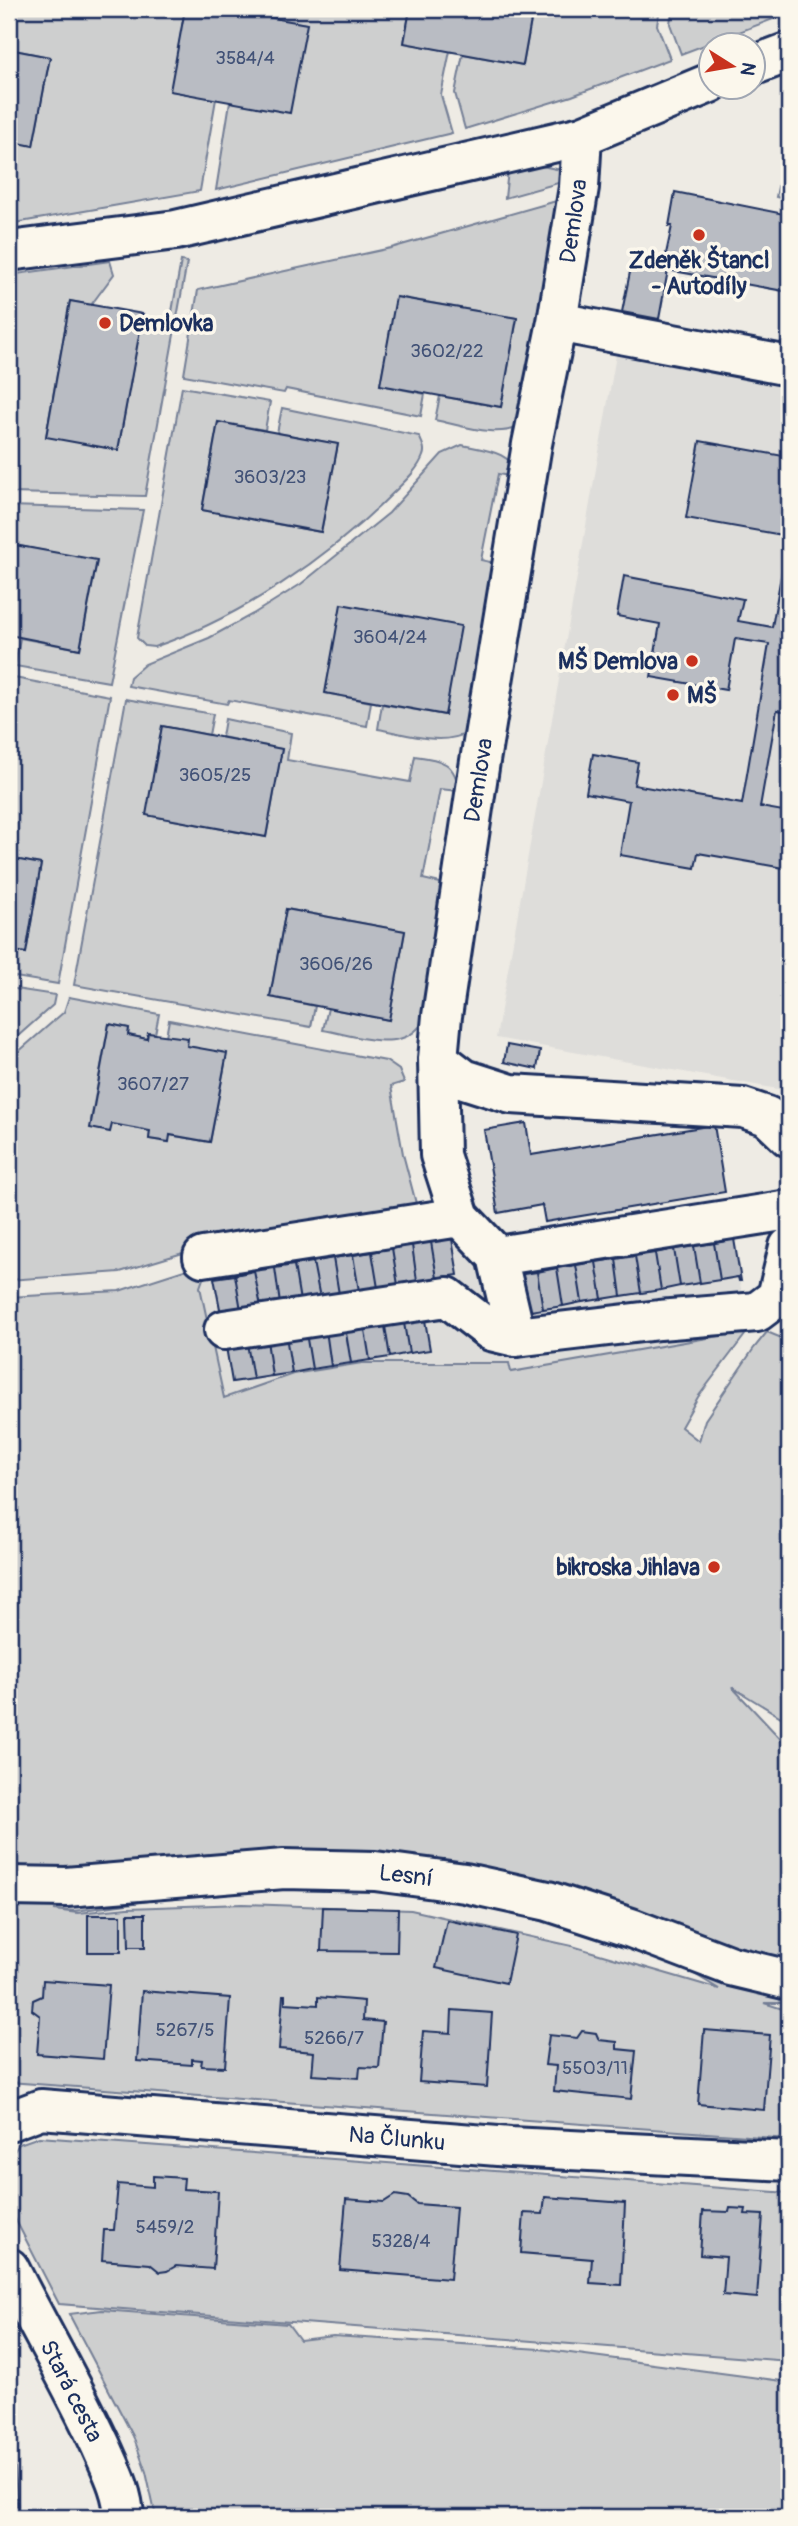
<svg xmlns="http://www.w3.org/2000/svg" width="798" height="2526" viewBox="0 0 798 2526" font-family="Pangolin,sans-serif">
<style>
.built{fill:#deddda}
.green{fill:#cecfcf;stroke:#747f96;stroke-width:2;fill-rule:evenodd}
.building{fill:#b9bcc3;stroke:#1b2f5e;stroke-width:2}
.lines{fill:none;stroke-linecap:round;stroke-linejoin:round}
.minor-casing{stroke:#1b2f5e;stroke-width:44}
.minor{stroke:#fbf7ec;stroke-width:38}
.poi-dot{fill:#c8321e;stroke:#fbf7ec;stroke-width:2.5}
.labels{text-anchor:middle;stroke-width:7;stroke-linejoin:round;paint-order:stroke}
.number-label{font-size:19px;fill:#425277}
.street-label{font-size:23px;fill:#1b2f5e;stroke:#fbf7ec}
.poi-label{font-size:23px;font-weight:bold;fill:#1b2f5e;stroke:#fbf7ec;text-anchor:start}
</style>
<rect width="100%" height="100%" fill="#eeebe4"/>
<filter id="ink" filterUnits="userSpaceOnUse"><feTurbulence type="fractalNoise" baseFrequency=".0143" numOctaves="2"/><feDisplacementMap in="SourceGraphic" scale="14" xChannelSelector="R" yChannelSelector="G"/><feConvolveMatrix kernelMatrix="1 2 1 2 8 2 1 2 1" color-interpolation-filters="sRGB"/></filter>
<g filter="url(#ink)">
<path class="built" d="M622,321L789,351V1091L496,1038Z
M445,1210L492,1266L731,1228L748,1331L511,1372L509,1363L293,1374L224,1398L198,1276Z"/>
<path class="green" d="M9,9H185L171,91L216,99L200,191L9,224V141L33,145L50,57L9,49Z
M222,9H410L404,43L450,51L441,95L452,133L216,190L230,102L306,24Z
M533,9H660L657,25L670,59L572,96L465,129L455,93L463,54L523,65Z
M672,9H789V13L681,54L670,24Z
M787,142L789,143V200L776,197Z
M532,164L561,170L569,180L505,198L508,170Z
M574,196L524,425C497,439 464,426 435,420L440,396L501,407L517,318L397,297L380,385L425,394L421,416L286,389L284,393L184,375L198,290L391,248Z
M110,261L114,274L91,305L70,301L46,436L118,450L142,317L170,323L181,261L187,262L145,496L9,493V275Z
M182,387L270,402L265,430L218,422L202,510L321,532L338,444L277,433L282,408L419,436C422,443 426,449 423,456C418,470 403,483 392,494C328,558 240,618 154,647L145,646L137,638Z
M462,445C492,451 507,451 524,479L498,474L481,560L508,566L469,732C442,747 407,734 378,729L382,704L445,715L325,693L371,702L367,726L229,700L227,704L128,686L130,677L145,664L209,638L253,614L301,584L389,513L442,454Z
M9,506L143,510L109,682L15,666L20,638L80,649L97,561L9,544Z
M9,677L110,696L58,984L9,976V950L26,953L41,864L9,858Z
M126,699L213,714L209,735L162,726L147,815L266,837L282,749L222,737L225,719L291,733L287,760L410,782L415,756C441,760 455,761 459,791L440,789L423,879L449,885L424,1020C404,1056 355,1035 323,1030L328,1008L389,1020L405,931L286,909L270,997L315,1006L311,1027L74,985Z
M9,988L55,995L53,1005L9,1044Z
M69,997L159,1014L155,1034L148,1033L147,1039L128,1035L129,1028L109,1024L91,1120L150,1131L149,1139L168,1142L170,1135L210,1142L227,1054L187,1046L188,1038L166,1036L169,1020L386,1061L399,1070L404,1082L391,1086L403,1154L418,1211L206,1246L120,1272L9,1280V1060L64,1012Z
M209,1262L200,1287L224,1398L293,1374L362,1363H509L511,1372L748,1331L698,1397L681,1427L699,1441L705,1420L754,1348L767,1332L789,1341V1722L732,1687L789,1748V2003H764L789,2011V2139L9,2082V1297L119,1291ZM511,1881L627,1933L719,1989L572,1946L411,1910L243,1904L127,1908L78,1913L54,1910L75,1911L261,1886Z
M39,2137L789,2193V2361L59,2304L9,2207V2159L19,2144Z
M102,2310L288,2324L300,2340L333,2336L540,2349L789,2382V2517H156L146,2472L133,2436L69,2314Z"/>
<path class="building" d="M185,9H222L307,24L290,113L170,91Z
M410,9H533L523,65L404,43Z
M9,49L50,57L33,146L9,141Z
M675,192L789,215V292L668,270L659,319L622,312L632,262L663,268L672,226H669Z
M396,297L517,318L501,407L380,385Z
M70,301L143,314L118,450L46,437Z
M218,422L338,444L321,532L202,510Z
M700,441L789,457V712L777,710L760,807L789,812V869L698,853L695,868L620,855L629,801L586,793L593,754L638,762L634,785L742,804L769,644L735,639L726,690L651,677L660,624L617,616L624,576L743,599L738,621L772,627L788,536L686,518Z
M9,544L97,560L80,649L9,635Z
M341,604L461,626L445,715L325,693Z
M162,726L282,749L266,837L146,815Z
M9,858L41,864L26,953L9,950Z
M286,909L405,931L389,1020L270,997Z
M109,1024L129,1028L128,1035L147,1039L148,1033L188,1038L187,1046L227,1053L210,1142L170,1135L169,1142L149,1139L150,1131L112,1124L110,1132L90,1128Z
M507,1045L540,1051L537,1069L504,1062Z
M526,1123L531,1155L714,1125L725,1192L545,1222L542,1205L498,1213L484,1130Z
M452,1239L458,1275L437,1278L431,1242Z
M734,1239L741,1281H739L738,1277L720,1280L714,1243Z
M431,1242L437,1278L417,1281L412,1245Z
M714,1243L720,1280L700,1283L694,1246Z
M412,1245L417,1281L398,1285L392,1248Z
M694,1246L700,1283L680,1286L674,1249Z
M392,1248L398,1285L378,1288L372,1252Z
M674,1249L680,1286L661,1290L655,1253Z
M372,1252L378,1288L359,1291L353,1255Z
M655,1253L661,1290L641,1293L635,1256Z
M353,1255L359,1291L339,1294L333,1258Z
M635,1256L641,1293L621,1296L616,1259Z
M333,1258L339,1294L320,1298L313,1262Z
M616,1259L621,1296L602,1299L596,1262Z
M313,1262L320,1298L300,1301L294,1265Z
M596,1262L602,1299L582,1302L576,1265Z
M294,1265L300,1301L280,1304L275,1268Z
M576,1265L582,1302L563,1306L557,1268Z
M275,1268L280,1304L261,1307L254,1271Z
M557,1268L563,1306L543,1309L537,1272Z
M254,1271L261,1307L241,1310L235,1275Z
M537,1272L543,1309L524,1312L517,1275Z
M235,1275L241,1310L221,1314L214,1278Z
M424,1314L430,1350L409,1353L403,1317Z
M403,1317L409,1353L390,1357L384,1320Z
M384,1320L390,1357L370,1360L364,1324Z
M364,1324L370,1360L351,1363L345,1327Z
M345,1327L351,1363L331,1366L326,1330Z
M326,1330L331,1366L312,1369L306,1333Z
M306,1333L312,1369L292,1373L286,1336Z
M286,1336L292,1373L272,1376L267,1340Z
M267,1340L272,1376L253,1379L247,1343Z
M247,1343L253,1379L232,1382L226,1347Z
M323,1907L398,1909L397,1952L321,1951Z
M128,1914H145V1947H129Z
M88,1915H121V1952H88Z
M447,1920L516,1935L506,1983L436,1968Z
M43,1980L109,1985L103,2059L37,2054L40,2016L32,2010L33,2000L42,1996Z
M142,1991L230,1998L225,2067L201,2066L202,2060L192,2059V2065L137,2061Z
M283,1995H285V2003L318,2005V1997L364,2001L363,2020L383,2022L379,2068L360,2067L359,2078L312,2075L314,2052L279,2049Z
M452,2010L492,2013L487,2087L419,2082L423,2031L451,2033Z
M704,2030L770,2035L764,2110L698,2104Z
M582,2031L596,2033L599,2040L617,2042V2049L636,2051L631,2099L554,2091L556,2066L545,2065L549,2035L577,2038Z
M153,2176L184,2178L183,2189L218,2191L213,2269L176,2266L167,2271L160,2272L150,2264L102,2260L104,2230H114L118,2184L153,2187Z
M395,2195L408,2197L417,2204L456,2207L450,2279L340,2270L346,2199L384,2202Z
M545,2197L625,2203L621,2285L590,2283L592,2259L521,2253L524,2213L543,2214Z
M730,2208L746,2209L745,2214L763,2215L757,2298L723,2295L726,2257L700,2255L703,2211L729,2212Z
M9,2467H15L18,2517H9Z"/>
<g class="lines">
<g class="minor-casing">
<path id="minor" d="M752,66L789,52
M9,251L176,230L582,136L710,83
M557,322L789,366
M438,1059L464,1079L511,1094L743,1108L767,1116L789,1137
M497,1256L789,1210
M203,1257L460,1217
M224,1330L447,1297L491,1331L516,1337L659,1320L757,1312L777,1297L789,1247
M516,1337L497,1256L460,1217L440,1155L438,1059L442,1016L480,761L532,444L557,322L579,187L582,136
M9,1886L66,1887L284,1869L375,1871L465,1883L548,1901L631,1928L731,1966L789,1980
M9,2121L41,2109L510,2147L789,2161
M9,2268C39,2328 73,2385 101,2446C111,2469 123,2491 124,2517"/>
</g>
<use href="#minor" class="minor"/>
</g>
</g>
<g class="poi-dot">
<circle cx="699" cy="235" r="7"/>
<circle cx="105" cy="323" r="7"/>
<circle cx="692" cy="661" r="7"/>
<circle cx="673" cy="695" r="7"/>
<circle cx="714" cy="1567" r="7"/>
</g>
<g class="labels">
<g class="number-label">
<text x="245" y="64">3584/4</text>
<text x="447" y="357">3602/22</text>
<text x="270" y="483">3603/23</text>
<text x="390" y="643">3604/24</text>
<text x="215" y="781">3605/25</text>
<text x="336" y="970">3606/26</text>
<text x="153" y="1090">3607/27</text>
<text x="185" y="2036">5267/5</text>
<text x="334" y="2044">5266/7</text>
<text x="595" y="2074">5503/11</text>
<text x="165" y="2233">5459/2</text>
<text x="401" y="2247">5328/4</text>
</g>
<g class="street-label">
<text transform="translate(573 221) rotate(-82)" y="8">Demlova</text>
<text transform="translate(478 780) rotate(-81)" y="8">Demlova</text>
<text transform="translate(406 1875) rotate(7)" y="8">Lesní</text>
<text transform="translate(397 2138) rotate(5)" y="8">Na Člunku</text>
<text transform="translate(72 2391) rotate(63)" y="8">Stará cesta</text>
</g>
<g class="poi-label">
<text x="699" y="268" text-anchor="middle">Zdeněk Štancl<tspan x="699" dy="26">- Autodíly</tspan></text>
<text x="119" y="331">Demlovka</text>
<text x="678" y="669" text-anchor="end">MŠ Demlova</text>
<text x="687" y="703">MŠ</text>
<text x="700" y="1575" text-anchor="end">bikroska Jihlava</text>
</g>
</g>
<rect width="798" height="2526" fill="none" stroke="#fbf7ec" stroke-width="35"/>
<rect x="18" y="18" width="763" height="2491" fill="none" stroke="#1b2f5e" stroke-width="2.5" filter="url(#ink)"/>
<g transform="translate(732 66) rotate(101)"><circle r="33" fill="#fbf7ec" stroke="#a1a7b3" stroke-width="2"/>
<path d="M0-5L12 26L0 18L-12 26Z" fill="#c8321e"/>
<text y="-10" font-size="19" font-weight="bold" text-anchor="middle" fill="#1b2f5e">N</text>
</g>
</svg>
